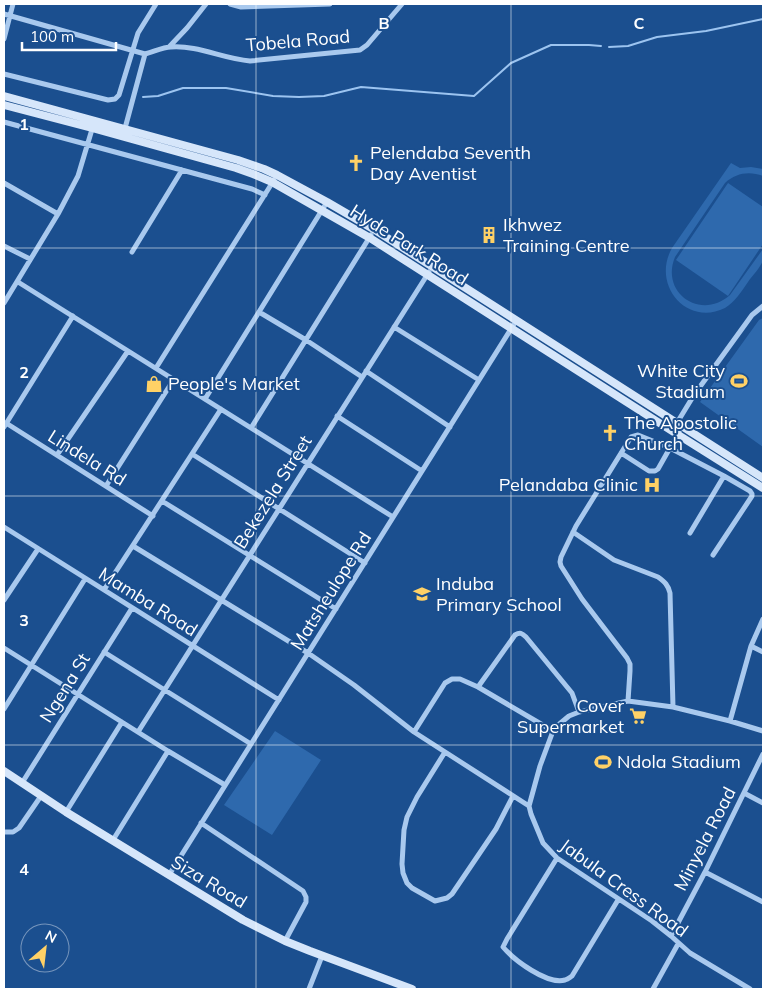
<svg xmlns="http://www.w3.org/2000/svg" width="767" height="993" viewBox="0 0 767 993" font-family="Mulish,sans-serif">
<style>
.green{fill:#2e69ad}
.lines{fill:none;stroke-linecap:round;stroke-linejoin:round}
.stream{stroke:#9cc4f0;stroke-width:2}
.street{stroke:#a9c9ee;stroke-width:5}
.secondary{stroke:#d6e6fa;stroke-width:8}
.grid{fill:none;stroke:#fff;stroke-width:1;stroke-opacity:0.55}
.labels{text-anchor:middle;stroke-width:4;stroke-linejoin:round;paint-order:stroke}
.street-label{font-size:18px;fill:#fff;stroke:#1b4f8f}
.poi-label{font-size:18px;fill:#fff;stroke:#1b4f8f;text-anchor:start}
.grid-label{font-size:16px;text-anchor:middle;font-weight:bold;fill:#fff;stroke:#1b4f8f;stroke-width:4;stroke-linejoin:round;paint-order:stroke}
</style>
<rect width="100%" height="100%" fill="#1b4f8f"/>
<path class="green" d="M731,163L740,168L751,167L763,169V176C749,171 736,173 725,183L675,257C660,293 701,321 730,295L763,249C763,252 764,257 763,260C761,267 752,276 748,282C741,292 735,302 725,308C687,327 651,285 672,248Z
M728,183L763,207V244L728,296L676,260Z
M763,318V447L700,402L759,320Z
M275,731L321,760L272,835L224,805Z"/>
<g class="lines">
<path class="stream" d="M609,47L628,46L657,37L706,31L763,19
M143,97L158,96L183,88H226L273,96L299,97L324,96L361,87L474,96L511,63L551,45H589L601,46"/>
<path class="street" d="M230,4L241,7L330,4
M4,14L145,54
M4,39L13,4
M169,47L187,28L206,4
M4,74L108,100L115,99L119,95L138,33L156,4
M4,122L252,189L265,195
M124,132L145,54C153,52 163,47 171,47C198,45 223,59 250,61L360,50L367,45L402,4
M4,183L58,214
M4,246L30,259
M132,252L182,170
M18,282L393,517
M4,303L58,214L78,176L93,126
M259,312L306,340L362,377
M394,327L479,380
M156,368L274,180
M366,371L450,427
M205,399L327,202
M337,416L422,471
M6,423L153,516
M4,427L73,316
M251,428L371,235
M672,431L694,395L752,315L763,306
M621,453L649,471H655L658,469L679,432
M192,454L365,563
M57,455L128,351
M106,486L174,379
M162,501L336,609
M4,527L279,700
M573,532L614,560L658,577C665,582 668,585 670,593L673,707
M690,533L724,476
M133,546L308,653L354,685L414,732L529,806
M104,590L221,409
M4,600L38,549
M751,646L763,652
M4,648L168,751L225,785
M104,652L251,744
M478,687L515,635C520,632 522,633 526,637L572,693L579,712
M628,701L630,671V664L627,658L582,599L561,566L560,562L561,557L576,526L631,437L638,435L670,448L724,476L750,491L752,494V496L713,555
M4,709L85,579
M730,721L751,646L763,619
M138,732L429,272
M414,732L445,683L452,679H460L478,687L553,731
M445,752L417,797L407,817L404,830L402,864L403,873L407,883L412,888L435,901L447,898L452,894L496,829L513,796
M22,783L132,608
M744,793L763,803
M66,812L122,722
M201,823L303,891L306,897V902L285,941
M4,832H13L19,828L41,796
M113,840L168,751
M557,858L507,939L503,947C514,960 547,985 565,980C568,979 569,978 572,976L618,900
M705,872L763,902
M169,875L516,321
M671,936L705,872L763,754
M309,989L322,956
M653,989L678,944
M750,989L690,953L671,936L652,921L557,858L543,843L531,814L529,806L540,766L553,731L557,726L569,716L579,712L628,701L673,707L730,721L763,731"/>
<path class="secondary" d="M4,96L238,160L264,169L277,175L327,202L375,230L763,478
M4,105L92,128L236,168L253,174L272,182L370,238L672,431L763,488
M4,771L66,812L243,920L285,941L310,951L412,989"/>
</g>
<path class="grid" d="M256,4V989M511,4V989M4,248H763M4,496H763M4,745H763"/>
<defs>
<g id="church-bare" transform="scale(1.35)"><path d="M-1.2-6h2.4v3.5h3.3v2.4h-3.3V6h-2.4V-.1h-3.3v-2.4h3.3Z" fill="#ffd166" stroke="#1b4f8f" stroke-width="2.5" paint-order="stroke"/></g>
<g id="building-bare" transform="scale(1.35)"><path d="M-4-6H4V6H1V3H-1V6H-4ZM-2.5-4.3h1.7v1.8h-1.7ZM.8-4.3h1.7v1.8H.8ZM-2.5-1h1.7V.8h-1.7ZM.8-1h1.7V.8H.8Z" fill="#ffd166" stroke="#1b4f8f" stroke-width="2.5" paint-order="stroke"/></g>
<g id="stadium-bare" transform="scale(1.35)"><path d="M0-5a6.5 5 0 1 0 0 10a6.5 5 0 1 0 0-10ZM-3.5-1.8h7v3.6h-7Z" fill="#ffd166" stroke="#1b4f8f" stroke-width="2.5" paint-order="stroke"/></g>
<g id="shop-bare" transform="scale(1.35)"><path d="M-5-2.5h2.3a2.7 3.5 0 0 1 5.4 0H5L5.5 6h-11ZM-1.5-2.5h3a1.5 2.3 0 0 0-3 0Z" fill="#ffd166" stroke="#1b4f8f" stroke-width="2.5" paint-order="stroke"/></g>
<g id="hospital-bare" transform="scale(1.35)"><path d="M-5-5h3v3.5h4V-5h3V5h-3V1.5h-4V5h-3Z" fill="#ffd166" stroke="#1b4f8f" stroke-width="2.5" paint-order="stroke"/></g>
<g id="school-bare" transform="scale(1.35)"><path d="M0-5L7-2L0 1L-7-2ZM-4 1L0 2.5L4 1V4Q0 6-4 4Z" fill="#ffd166" stroke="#1b4f8f" stroke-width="2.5" paint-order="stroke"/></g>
<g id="supermarket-bare" transform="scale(1.35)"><path d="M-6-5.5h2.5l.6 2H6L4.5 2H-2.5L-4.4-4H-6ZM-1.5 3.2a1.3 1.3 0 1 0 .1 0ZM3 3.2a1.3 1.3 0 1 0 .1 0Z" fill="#ffd166" stroke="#1b4f8f" stroke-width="2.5" paint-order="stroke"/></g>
</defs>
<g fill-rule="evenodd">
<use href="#church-bare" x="356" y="163"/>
<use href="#building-bare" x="489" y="235"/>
<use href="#stadium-bare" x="739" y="381"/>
<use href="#shop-bare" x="154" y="384"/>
<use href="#church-bare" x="610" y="433"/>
<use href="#hospital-bare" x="652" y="485"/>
<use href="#school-bare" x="422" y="594"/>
<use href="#supermarket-bare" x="638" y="716"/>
<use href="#stadium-bare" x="603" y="762"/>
</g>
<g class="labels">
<g class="street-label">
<text transform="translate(298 41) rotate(-5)" y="6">Tobela Road</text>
<text transform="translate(409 245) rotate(32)" y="6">Hyde Park Road</text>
<text transform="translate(87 458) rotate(32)" y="6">Lindela Rd</text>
<text transform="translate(273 492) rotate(-58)" y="6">Bekezela Street</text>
<text transform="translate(331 591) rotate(-58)" y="6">Matsheulope Rd</text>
<text transform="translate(148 602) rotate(32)" y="6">Mamba Road</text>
<text transform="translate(65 688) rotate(-58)" y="6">Ngena St</text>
<text transform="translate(705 839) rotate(-63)" y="6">Minyela Road</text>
<text transform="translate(209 882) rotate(31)" y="6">Siza Road</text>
<text transform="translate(624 888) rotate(36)" y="6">Jabula Cress Road</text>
</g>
<g class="poi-label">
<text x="370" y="159">Pelendaba Seventh<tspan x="370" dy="21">Day Aventist</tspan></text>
<text x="503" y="231">Ikhwez<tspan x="503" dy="21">Training Centre</tspan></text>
<text x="725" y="377" text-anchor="end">White City<tspan x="725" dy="21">Stadium</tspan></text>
<text x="168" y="390">People's Market</text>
<text x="624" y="429">The Apostolic<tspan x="624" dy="21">Church</tspan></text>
<text x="638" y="491" text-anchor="end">Pelandaba Clinic</text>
<text x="436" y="590">Induba<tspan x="436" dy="21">Primary School</tspan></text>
<text x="624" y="712" text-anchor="end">Cover<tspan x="624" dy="21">Supermarket</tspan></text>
<text x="617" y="768">Ndola Stadium</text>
</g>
</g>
<g class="grid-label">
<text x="384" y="29">B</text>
<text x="639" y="29">C</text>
<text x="24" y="130">1</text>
<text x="24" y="378">2</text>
<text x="24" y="626">3</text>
<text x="24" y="875">4</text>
</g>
<rect width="767" height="993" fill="none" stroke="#ffffff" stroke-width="10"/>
<g transform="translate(45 948) rotate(28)"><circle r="24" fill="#1b4f8f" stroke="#7695bc"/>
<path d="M0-4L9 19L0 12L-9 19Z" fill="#ffd166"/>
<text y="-8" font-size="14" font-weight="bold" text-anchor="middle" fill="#ffffff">N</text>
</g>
<path d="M22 42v8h94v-8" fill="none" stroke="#ffffff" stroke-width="2.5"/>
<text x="30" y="42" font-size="15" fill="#ffffff" stroke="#1b4f8f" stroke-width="4" paint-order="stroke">100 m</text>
</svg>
